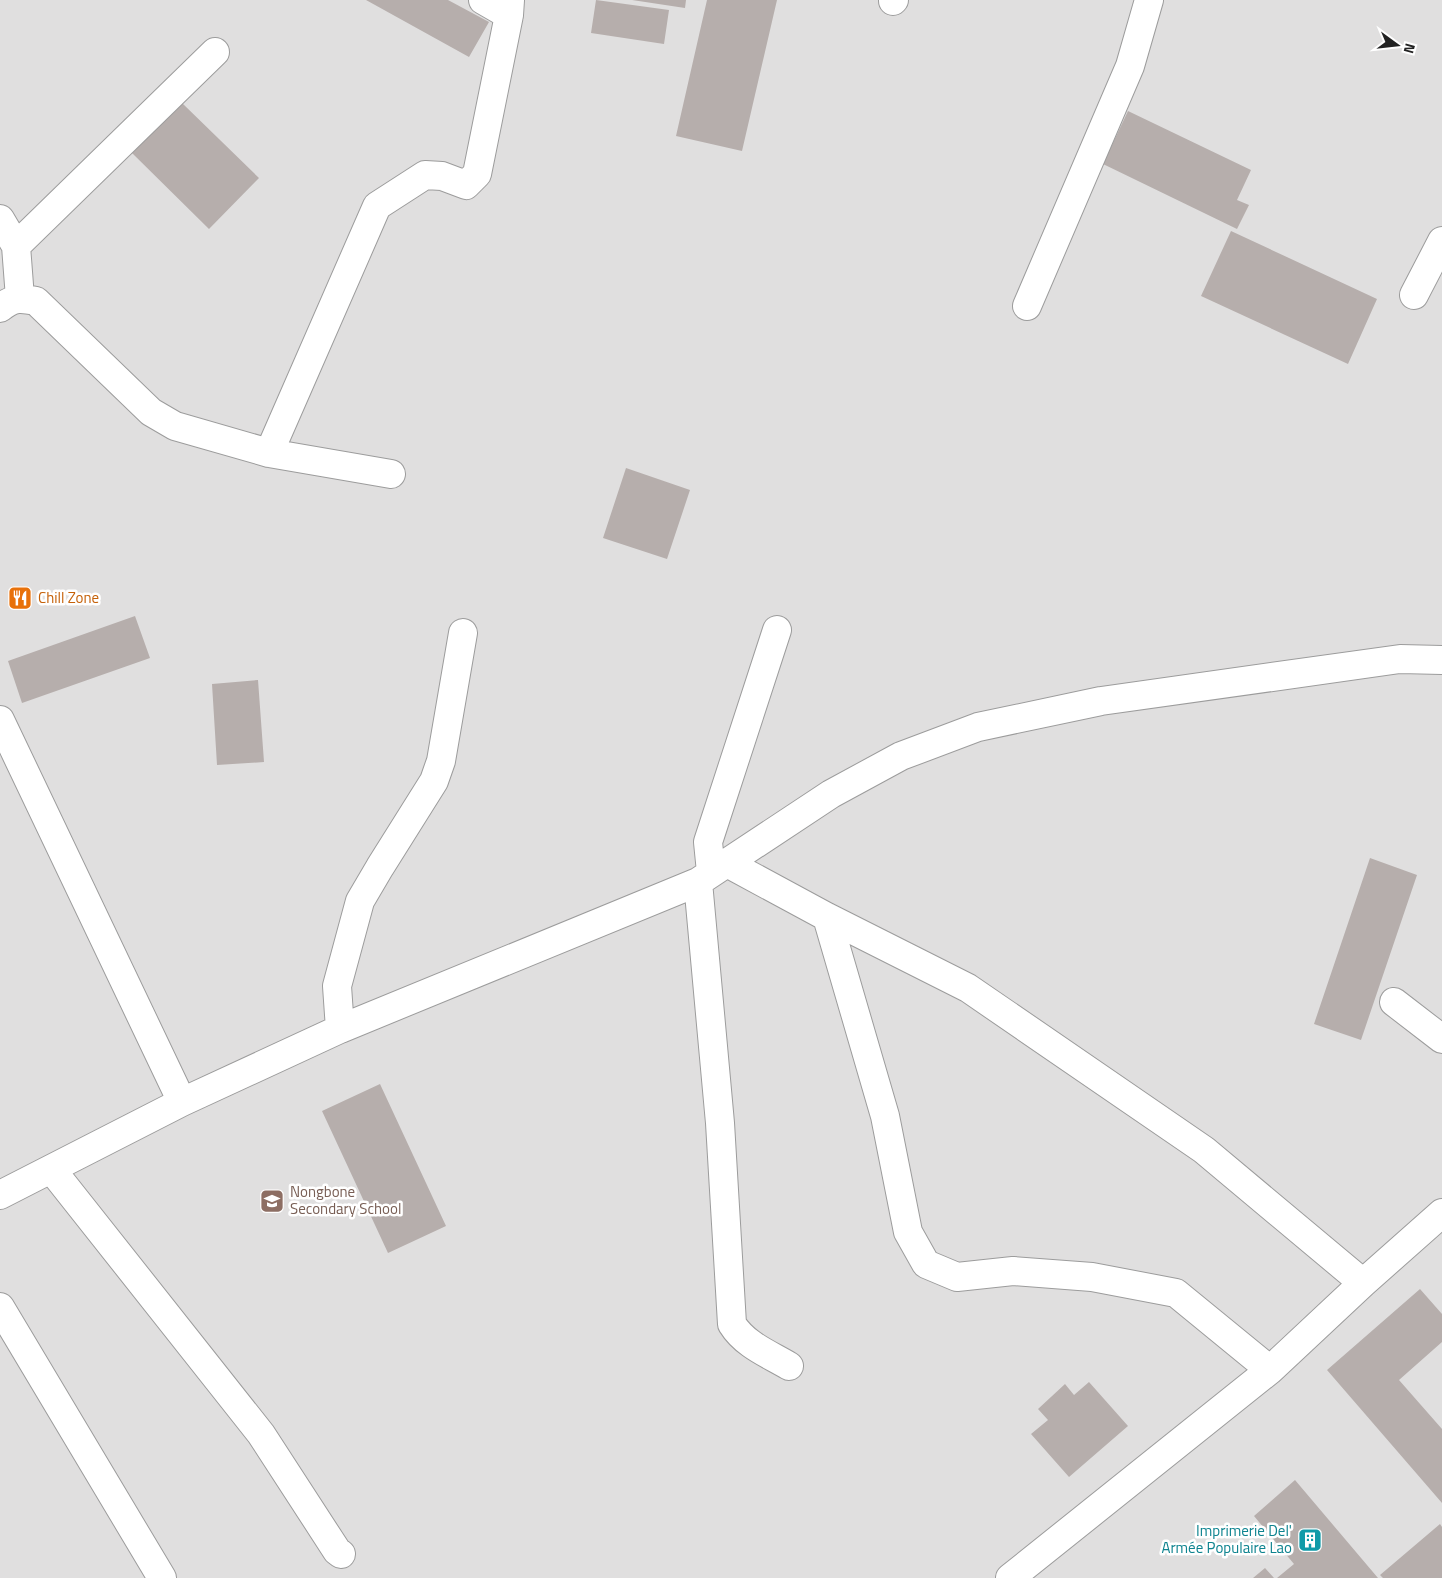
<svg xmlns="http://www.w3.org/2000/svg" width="1442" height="1578" viewBox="0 0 1442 1578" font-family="'Titillium Web',sans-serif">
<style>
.residential{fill:#e0dfdf}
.building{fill:#b6aeac}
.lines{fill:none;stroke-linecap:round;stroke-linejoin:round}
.minor-casing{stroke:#9c9c9c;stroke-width:30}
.minor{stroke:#fff;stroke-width:28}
.labels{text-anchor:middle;stroke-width:5;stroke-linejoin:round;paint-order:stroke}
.food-label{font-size:15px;fill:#c56008;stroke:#fff;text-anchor:start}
.education-label{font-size:15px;fill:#785e54;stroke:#fff;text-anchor:start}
.culture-label{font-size:15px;fill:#0d838f;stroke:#fff;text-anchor:end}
</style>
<rect width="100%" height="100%" fill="#f1edea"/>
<path class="residential" d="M0,0H1442V1578H0Z"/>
<path class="building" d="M366,0H448L489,22L469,57Z
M596,0L669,10L664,44L591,33Z
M632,0H686L685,8Z
M707,0H777L742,151L676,136Z
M182,103L259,178L209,229L132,153Z
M1128,111L1251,170L1237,200L1249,205L1237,229L1103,164Z
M1231,231L1377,299L1348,364L1201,296Z
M626,468L690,490L667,559L603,538Z
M135,616L150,658L22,703L8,661Z
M258,680L264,762L217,765L212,684Z
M1370,858L1417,875L1361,1040L1314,1024Z
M380,1084L446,1226L388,1253L322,1111Z
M1420,1289L1442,1314V1342L1399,1380L1442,1429V1503L1327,1370Z
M1089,1382L1128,1426L1069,1477L1031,1434L1048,1420L1038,1409L1065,1384L1074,1395Z
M1295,1480L1378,1578H1277L1294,1564L1254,1516Z
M1440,1524L1442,1527V1578H1383L1380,1575Z
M1265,1568L1274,1578H1253Z"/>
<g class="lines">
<g class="minor-casing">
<path id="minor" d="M483,0L509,15
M893,1L894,0
M0,219L16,246L20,298
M16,246L215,52
M1414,295L1442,241
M1027,306L1130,66L1149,0
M0,308C14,297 20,298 36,301L151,412L175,426L269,453L391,474
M269,453L377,206L425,175L442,176L466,185L477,174L509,15L510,0
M0,720L182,1102
M727,863L827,917L968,988L1204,1150L1363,1283
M711,872L708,842L777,630
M698,882L720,1123L732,1324C745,1345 769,1354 789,1366
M827,917L885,1116L908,1232L926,1264L957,1277L1013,1271L1092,1277L1176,1293L1270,1370
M1394,1002L1442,1039
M340,1029L337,986L360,901L380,867L434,781L441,761L463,633
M52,1170L261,1434L337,1551L341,1554
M0,1195L182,1102L340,1029L698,882L831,794L901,756L978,727L1101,701L1400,659L1442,660
M0,1307L162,1578
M1010,1578L1270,1370L1363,1283L1442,1213"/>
</g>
<use href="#minor" class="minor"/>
</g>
<defs>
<g id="restaurant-square" transform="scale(1.25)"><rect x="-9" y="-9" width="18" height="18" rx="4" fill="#e8710a" stroke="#fff"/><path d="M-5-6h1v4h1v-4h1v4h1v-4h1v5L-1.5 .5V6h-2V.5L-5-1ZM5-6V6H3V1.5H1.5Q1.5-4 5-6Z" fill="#fff"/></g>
<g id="school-square" transform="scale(1.25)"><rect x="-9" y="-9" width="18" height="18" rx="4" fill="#8d6e63" stroke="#fff"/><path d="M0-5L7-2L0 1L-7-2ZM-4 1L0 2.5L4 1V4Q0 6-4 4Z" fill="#fff"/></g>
<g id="building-square" transform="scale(1.25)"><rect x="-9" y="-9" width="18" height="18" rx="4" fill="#0f9aa8" stroke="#fff"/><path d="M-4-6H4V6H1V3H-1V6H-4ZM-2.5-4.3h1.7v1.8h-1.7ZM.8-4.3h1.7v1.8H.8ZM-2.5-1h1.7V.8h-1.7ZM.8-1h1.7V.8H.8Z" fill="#fff"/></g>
</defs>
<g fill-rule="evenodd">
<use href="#restaurant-square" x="20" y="598"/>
<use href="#school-square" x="272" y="1201"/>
<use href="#building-square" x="1310" y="1540"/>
</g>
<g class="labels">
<g class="food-label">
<text x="38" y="603">Chill Zone</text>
</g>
<g class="education-label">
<text x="290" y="1197">Nongbone<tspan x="290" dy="17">Secondary School</tspan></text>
</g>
<g class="culture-label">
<text x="1292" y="1536">Imprimerie Del'<tspan x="1292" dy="17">Armée Populaire Lao</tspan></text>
</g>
</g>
<g transform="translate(1397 45) rotate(105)" stroke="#ffffff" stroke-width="4" paint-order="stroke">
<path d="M0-4L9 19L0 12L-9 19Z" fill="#222222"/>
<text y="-8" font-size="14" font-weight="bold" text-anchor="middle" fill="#222222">N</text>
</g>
</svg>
